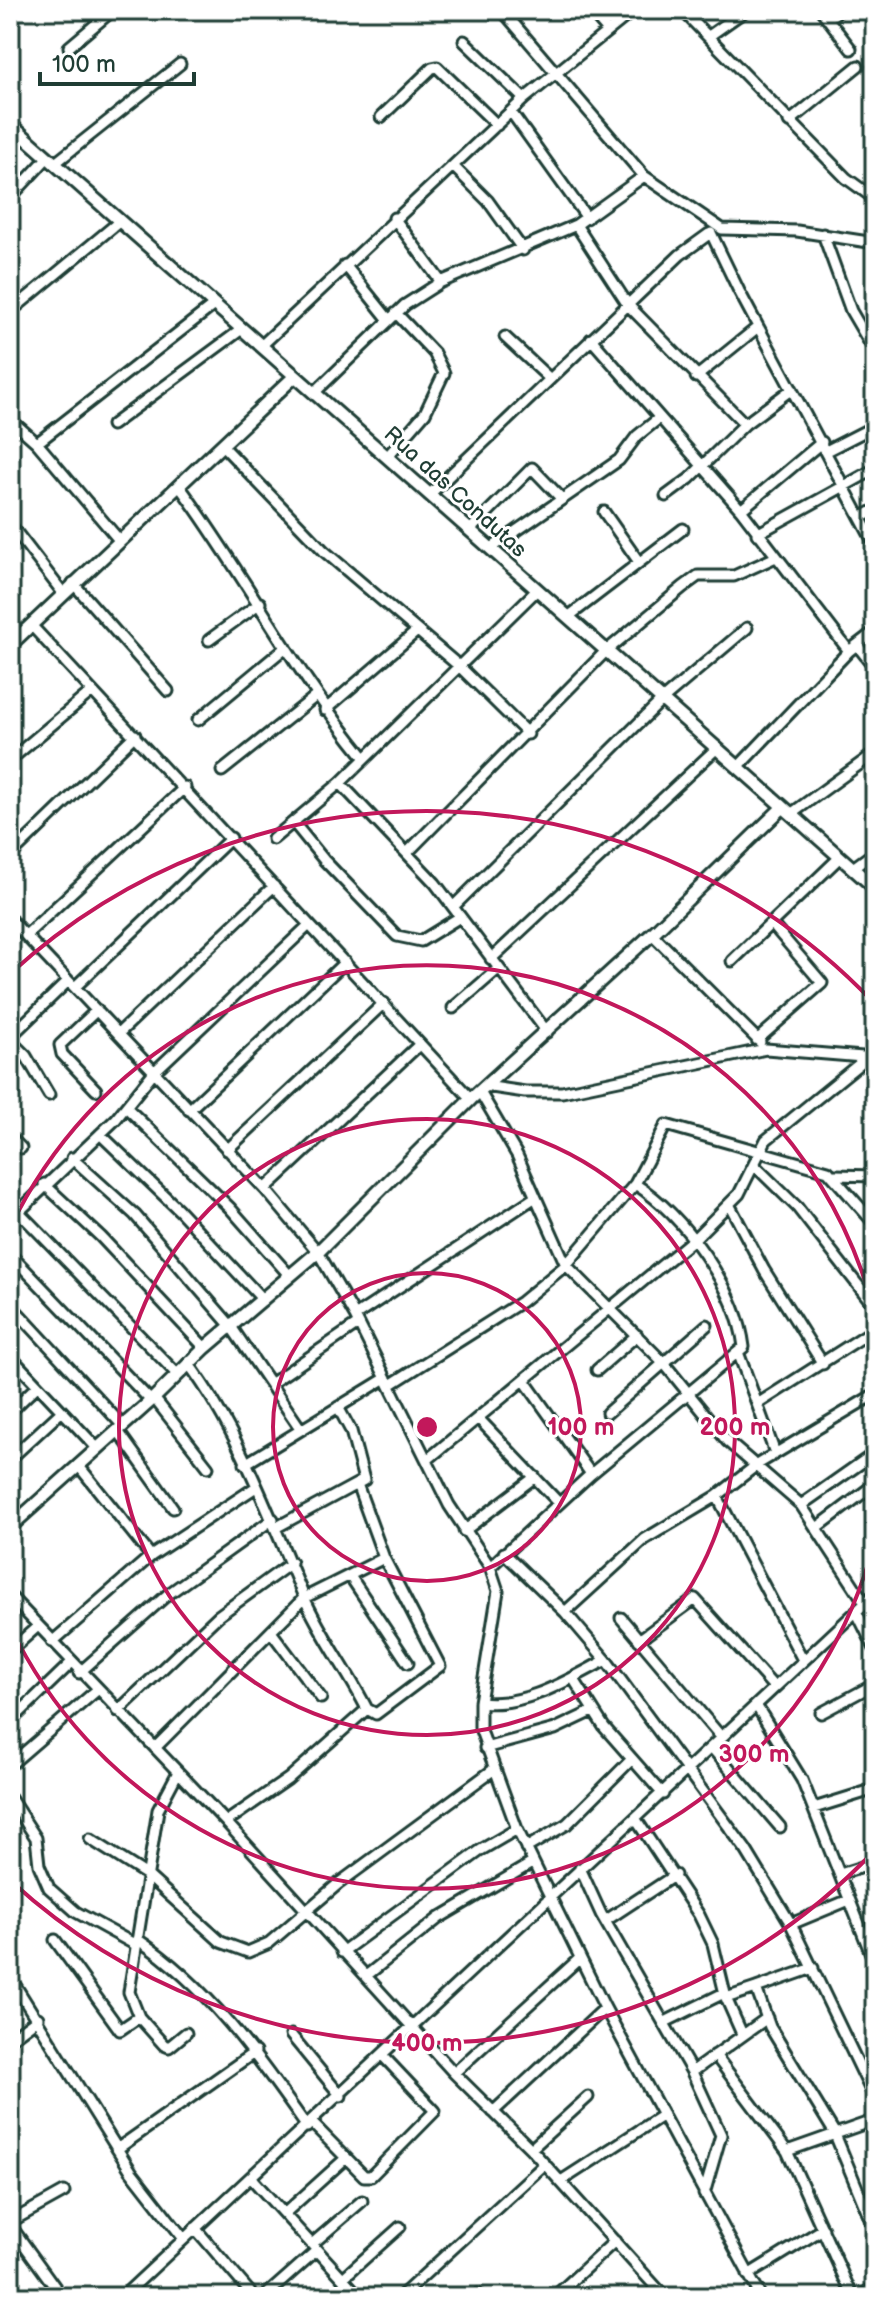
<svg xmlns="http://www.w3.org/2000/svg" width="885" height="2307" viewBox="0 0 885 2307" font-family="'Balsamiq Sans',sans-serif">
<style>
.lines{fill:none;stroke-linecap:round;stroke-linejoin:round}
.minor-casing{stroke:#1f3d34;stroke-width:15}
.tertiary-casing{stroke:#1f3d34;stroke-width:17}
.minor{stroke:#fff;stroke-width:9}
.tertiary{stroke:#fff;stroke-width:11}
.ring{fill:none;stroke:#c2185b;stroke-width:4}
.labels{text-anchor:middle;stroke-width:6;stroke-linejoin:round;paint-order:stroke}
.street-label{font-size:22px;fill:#1f3d34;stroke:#fff}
.centre{fill:#c2185b;stroke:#fff;stroke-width:4}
.ring-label{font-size:24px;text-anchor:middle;font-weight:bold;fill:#c2185b;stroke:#fff;stroke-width:6;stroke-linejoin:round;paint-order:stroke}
</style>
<rect width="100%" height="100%" fill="#fff"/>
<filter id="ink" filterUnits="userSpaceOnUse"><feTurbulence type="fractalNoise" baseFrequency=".0125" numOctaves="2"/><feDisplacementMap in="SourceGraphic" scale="16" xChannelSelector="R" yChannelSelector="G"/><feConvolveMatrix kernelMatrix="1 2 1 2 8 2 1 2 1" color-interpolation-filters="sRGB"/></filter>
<g filter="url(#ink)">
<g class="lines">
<g class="minor-casing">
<path id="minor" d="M502,10L644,176L722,229L797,231L875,243
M590,10L608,31
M682,10L846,178L875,199
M821,10L851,49
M827,19L840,10
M709,36L746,10
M464,41L524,99
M69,47L113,10
M511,112L587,218
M381,117L432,68L437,67L497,125
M789,122L858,66
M54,164L180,64
M453,166L488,201L523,250
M10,198L47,158
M394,218L441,282
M576,225L628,305L745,424
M711,233L739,291L875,545
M823,234L851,311L875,352
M345,265L389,320
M10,312L120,221
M505,337L549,378
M591,339L741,510L849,651
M261,346L524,99L634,10
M696,377L758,327
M314,393L405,305L441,282L576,225L644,176
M10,419L37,443L119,540
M112,425L242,329
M37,443L214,305
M222,445L324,551L459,666L528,734
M826,451L875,426
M387,457L425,413L444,373L434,353L396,313
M180,487C245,575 295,673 364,757
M429,495L680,255L709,234
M666,496L689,479L745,424L792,389
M741,510L822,442
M604,512L639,562
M862,517L875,510
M10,524L63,593
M470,530L532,468L560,497
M757,534L875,469
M490,549L619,460L637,436L658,419
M73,583L168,691
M568,617L683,529
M31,625L471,1099
M209,640L260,603
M857,645L875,668
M325,710L417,631
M198,720L286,647
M10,760L92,691
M739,766L849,651L875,631
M222,771L316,696
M340,783L435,883L547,1032
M791,814L875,753
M294,823L324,860L397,936L421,941L460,917
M273,839L340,783L537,590
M407,853L605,652L683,587L698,576H734L776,557
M10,856L135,735
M853,868L875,852
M454,906L662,700L747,628
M10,919L265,1189L318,1252L355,1316L449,1505L490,1567L498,1591L480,1702V1728L517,1829L605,2008L761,2297
M652,934L760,1042
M26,935L185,787
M491,959L717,748
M732,961L840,857
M75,987L231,838
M453,1008L498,969
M119,1033L274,886
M10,1037L68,981
M10,1040L26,1056L49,1095
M757,1040L822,983L771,923
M485,1086L525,1092H562L766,1049L875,1058
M96,1090L62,1054L60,1045L97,1010
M480,1092L517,1155L566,1265L663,1362L727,1441L801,1505L865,1603
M127,1108L230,1208L290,1276
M189,1110L345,962
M100,1134L179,1210L263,1300
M10,1137L21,1148
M227,1150L384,1003
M72,1158L135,1215L230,1325L300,1428
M755,1166L797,1207L875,1307
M835,1175L875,1176
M44,1184L101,1237L205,1348
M265,1189L420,1044
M729,1204L764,1270L823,1364
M18,1211L177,1374
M10,1220L116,1119L153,1073L309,925
M10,1254L151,1401
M10,1304L123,1426
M355,1316L534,1198
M738,1352L775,1453
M10,1356L97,1448
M188,1363C240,1433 270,1518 304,1597C321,1636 348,1671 367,1709L376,1714L440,1666L384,1558L357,1484
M597,1370L637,1335
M524,1380L591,1474
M270,1384L358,1324
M390,1385L521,1302L566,1265L635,1184L666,1125L828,1171L875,1224
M154,1398L208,1467
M759,1403L875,1329
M10,1412L37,1386
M607,1413L707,1325
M478,1418L559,1503
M118,1431L173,1508
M10,1459L61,1412
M427,1460L695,1238L739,1194L766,1140L869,1056
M245,1464L386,1378
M78,1465L151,1556
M801,1505L875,1453
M277,1527L364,1480L351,1431L338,1407
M818,1527L875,1484
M464,1531L535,1477
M504,1553L565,1612L606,1660L746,1850L791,1924L875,2099
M490,1567L591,1474L744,1347C737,1289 684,1215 635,1184
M350,1576L408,1663
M10,1596L226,1822L454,2073L531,2149L665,2297
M856,1611L875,1649
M565,1612L645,1539L717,1496
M621,1618L722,1738
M272,1633L321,1698
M639,1640L695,1599L774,1687
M52,1642L151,1556L256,1487
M10,1651L38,1626
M803,1660L717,1496L758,1464L875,1394
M79,1673L167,1595L273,1519
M573,1678L604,1727L663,1794
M480,1702C524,1708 568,1680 606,1660
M756,1705L802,1780L875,1964
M118,1711L218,1616L291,1563
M821,1713L875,1684
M10,1722L71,1663
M155,1748L304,1598L384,1558
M485,1748L555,1729L593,1711
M712,1748L780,1827
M10,1765L97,1690
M178,1772L158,1810L129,1992L139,2017L164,2045L169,2047L186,2033
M10,1798L36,1838L39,1865L49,1888L76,1912L136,1945
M814,1808L875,1789
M635,1818L699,1915L713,1944L726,1998L742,2034
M226,1822L288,1779L367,1709
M90,1839L147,1875L221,1942L248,1952L269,1943L338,1884L493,1770
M526,1848L567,1824L631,1760
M580,1868L601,1914L692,2072L767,2018
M840,1874L875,1863
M605,1921L675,1875
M791,1924L849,1900
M137,1939C210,1988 257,2056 307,2127
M55,1940L120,2030L139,2017
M342,1952L481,1850L517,1829
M813,1968L756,1988L770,2027L834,2132L875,2231
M366,1976L439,1918L532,1863
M10,1977L131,2171L184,2239
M726,1998L756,1988
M665,2022L724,1993
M291,2035L341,2096
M10,2039L38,2018
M715,2055L787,2151L853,2297
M692,2072L721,2135L704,2194
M454,2073L580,1958
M493,2112L605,2008
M312,2123L364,2176H371L435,2111L383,2056
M117,2149L255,2052
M531,2149L588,2097
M787,2151L875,2120
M252,2179L360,2297
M561,2181L663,2115
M284,2214L346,2158
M10,2222L64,2192
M10,2225L62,2297
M195,2228L254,2297
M312,2244L362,2201
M748,2275L823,2229
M343,2278L400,2227
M122,2297L875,1594
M264,2297L317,2250
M400,2297L545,2164
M475,2297L478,2294
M554,2297L615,2241
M860,2297L875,2286"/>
</g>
<g class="tertiary-casing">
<path id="tertiary" d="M10,124L875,888
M10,645L295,376
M10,1527L154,1398L205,1348L318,1252L471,1099L652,934L783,807"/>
</g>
<use href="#minor" class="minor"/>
<use href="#tertiary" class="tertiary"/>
</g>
</g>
<g class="ring">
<circle cx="427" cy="1427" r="154"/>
<circle cx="427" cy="1427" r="308"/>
<path d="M874 1543A462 462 0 0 1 10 1626M10 1228A462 462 0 0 1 874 1311"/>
<path d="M874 1851A616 616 0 0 1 11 1881M11 973A616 616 0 0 1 874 1003"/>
</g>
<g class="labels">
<g class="street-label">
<text transform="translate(456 491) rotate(42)" y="8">Rua das Condutas</text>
</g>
</g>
<circle cx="427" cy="1427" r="12" class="centre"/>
<g class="ring-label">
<text x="581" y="1435">100 m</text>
<text x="735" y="1435">200 m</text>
<text x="754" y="1762">300 m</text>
<text x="427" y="2051">400 m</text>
</g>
<rect width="885" height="2307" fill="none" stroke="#fff" stroke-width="40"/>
<rect x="20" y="20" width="845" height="2267" fill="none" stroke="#1f3d34" stroke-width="3" filter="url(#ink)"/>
<path d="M40 72v12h154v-12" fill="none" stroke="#1f3d34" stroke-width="4"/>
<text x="52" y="72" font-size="24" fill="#1f3d34" stroke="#ffffff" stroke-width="6" paint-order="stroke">100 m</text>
</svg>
